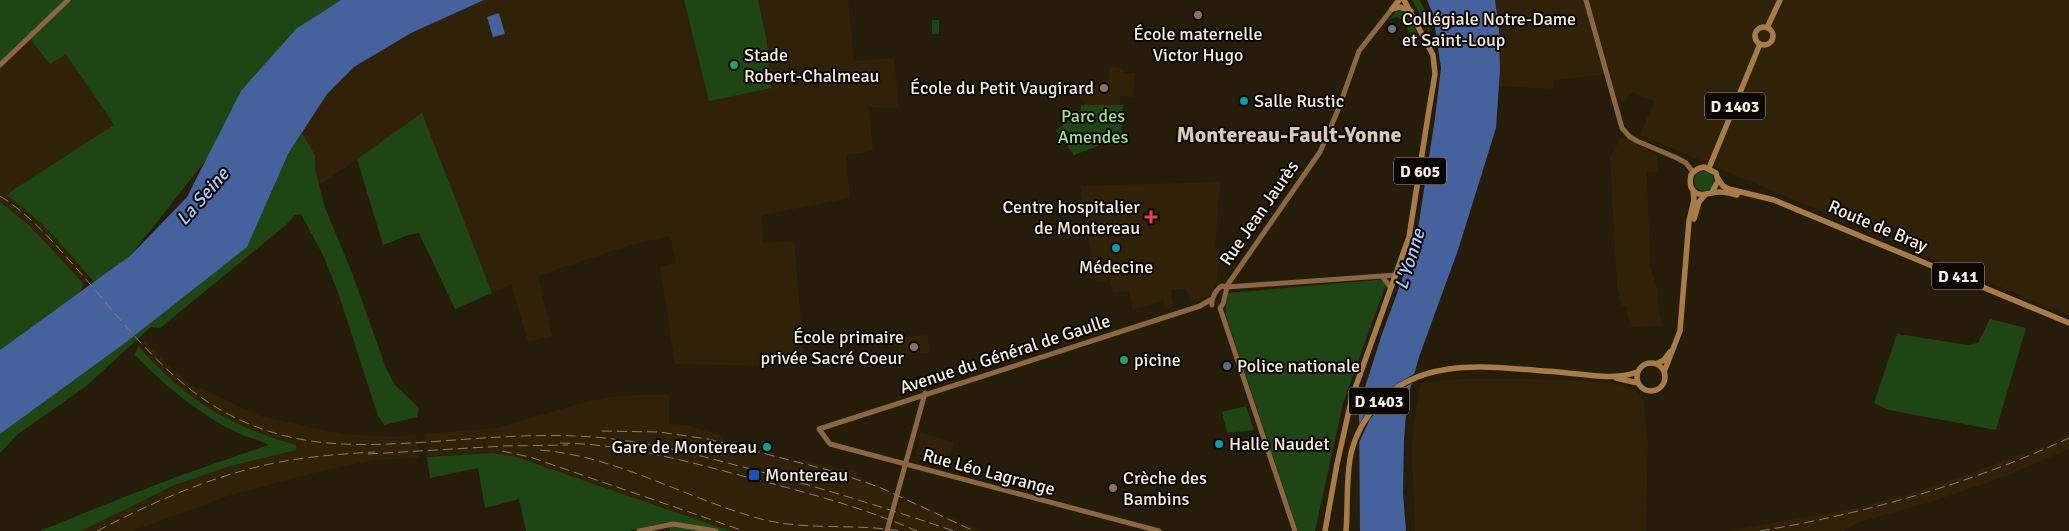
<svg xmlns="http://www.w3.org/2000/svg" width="2069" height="531" viewBox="0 0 2069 531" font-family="Signika,sans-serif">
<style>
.built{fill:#302209}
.green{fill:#204515}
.water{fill:#46629d}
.pier{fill:#261c0a}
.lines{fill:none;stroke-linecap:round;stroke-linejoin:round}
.secondary{stroke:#8a6742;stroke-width:5}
.primary{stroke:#a87b4a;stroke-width:5.5}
.rail{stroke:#887f71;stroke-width:1;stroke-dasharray:10 5;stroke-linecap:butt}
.education-dot{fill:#8d6e63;stroke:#0b0703;stroke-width:2}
.worship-dot{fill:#6b7280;stroke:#0b0703;stroke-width:2}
.leisure-dot{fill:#2e9e5b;stroke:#0b0703;stroke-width:2}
.culture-dot{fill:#0f9aa8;stroke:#0b0703;stroke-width:2}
.health-dot{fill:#e0444e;stroke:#0b0703;stroke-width:2}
.service-dot{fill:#5c6f8a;stroke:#0b0703;stroke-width:2}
.transit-dot{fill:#1a4fb4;stroke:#0b0703;stroke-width:2}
.labels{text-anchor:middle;stroke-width:4;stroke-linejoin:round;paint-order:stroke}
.shield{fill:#0b0703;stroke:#aea89f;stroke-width:1}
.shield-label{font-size:16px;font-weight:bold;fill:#f4ede2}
.poi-label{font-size:18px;fill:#f4ede2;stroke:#0b0703;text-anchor:start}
.park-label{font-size:18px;fill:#9ee08c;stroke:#0b0703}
.street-label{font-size:18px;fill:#f4ede2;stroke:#0b0703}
.water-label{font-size:19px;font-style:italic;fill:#acc6fa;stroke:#0b0703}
.district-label{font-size:22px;font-weight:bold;fill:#d7c9b3;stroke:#0b0703}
</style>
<rect width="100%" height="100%" fill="#261c0a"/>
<path class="built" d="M478,0H848L854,61L894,58L899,108L869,107L873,151L846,155L850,198L762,215L763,243L794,241L805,367L675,364L660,266L676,263L670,236L631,245L538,276L552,336L528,342L511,284L492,293L422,114L318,186L315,168V155L298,129L335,79L365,58L450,11Z
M1495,0H2069V316L1640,135L1654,101L1632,92L1619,107L1610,74L1554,80L1553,89L1499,86V38Z
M27,35L66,54L114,126L13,190L7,196L25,208L44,225L91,278L84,284L30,226L0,202V62Z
M1110,66L1123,69L1124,73H1135L1133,97L1120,96V105H1085L1072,86L1105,84L1106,80H1109Z
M1621,138H1624L1657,154L1658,171L1647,172L1650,265L1658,291V307L1662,326L1633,327L1627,317V307L1622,305L1617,286L1610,157Z
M1220,182L1215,249L1219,250L1217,280L1214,290L1210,295L1191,302L1186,289H1173L1171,291L1174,307L1166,310L1163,300L1133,310L1129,291L1113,293L1109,278H1107L1106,281L1096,282L1080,186Z
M928,335L929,353L900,355L898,341L902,338Z
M145,340L171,368L195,388L196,386L260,416L342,434L396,437L416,434L419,458L374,460L317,472L231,495L132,531H81L175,485L230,466L296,450V445L270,438L242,427L214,412L187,393L162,373L138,346Z
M1457,379H1532L1599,382L1625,385L1639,393L1643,400L1648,439L1646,531H1415L1412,453L1414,421L1421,383Z
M636,395H669V424L686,425L723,436L722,440L799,462L800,460L858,472V476L895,493L884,531H730L513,456L493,453L427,457L424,434L497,428L585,402L611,397Z
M920,432L954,442L948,463L916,454L921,439L918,438Z
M2069,434V449L2006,476L1931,502L1857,523L1844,531H1727L1853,509L1925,489L1990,466L2052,443Z
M901,496L982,531H891Z"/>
<path class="green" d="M0,0H344L220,142L131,255L94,282C67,251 42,219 7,196L13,190L114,125L66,54L50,64L27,35L0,62Z
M684,0H758L767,42L771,88L709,101Z
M1412,0H1419C1428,12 1429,24 1431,38L1425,23Z
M1401,10H1405L1410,17L1420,41L1410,34L1404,20L1397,17L1390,19L1396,12Z
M932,20H939V34H932Z
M1081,105H1123L1121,137L1074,155L1056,131L1081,110Z
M422,113L492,293L455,309L419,233L408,235L383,245L357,159Z
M302,133L315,155V168L324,205L352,273L386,368L395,385L419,408L417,417L384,425L378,416L339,295L324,257L301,214L295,215L286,225L160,328L151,327L85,387L18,434L0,453V434L125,343L288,154Z
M1694 181a10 10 0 1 1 20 0a10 10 0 1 1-20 0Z
M0,202L30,226L84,284L80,292L0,350Z
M1388,279L1343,403L1315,531H1298L1225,313L1228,293Z
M1990,319L2026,328L1996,430L1889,410L1874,403L1897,334L1968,345L1978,343Z
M138,346C185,399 228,426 296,445V450L230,466L175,485L81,531H40C115,500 191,470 269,445C260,440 249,438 240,434C200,415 166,387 135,355Z
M1246,406L1254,430L1227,433L1222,412Z
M493,453L513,456L730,531H670L668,522L629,531H526L519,499L485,508L478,468L430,478L427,457Z"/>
<path class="water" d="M341,0H484L411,33L354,67L327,94L288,154L247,247L125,343L0,434V350L131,255L187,197L241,91L296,29Z
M1427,0H1495L1499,29L1500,70L1496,128L1458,250L1419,357L1407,400L1404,440L1403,493L1406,531H1360L1359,406L1382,334L1413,250L1418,229L1435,118L1441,68L1433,14Z
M499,13L505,34L493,37L487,17Z"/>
<path class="pier" d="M1417,372L1415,381L1391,396L1370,419L1357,447V428L1369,408L1387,390Z"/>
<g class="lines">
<path class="secondary" d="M1586,0L1622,128L1630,137L1637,141L1677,158L1686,163L1693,172
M0,65L68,0
M1382,276L1391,288
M1226,287L1320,152L1338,110L1359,51L1392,9
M1227,287L1396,275
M1212,305C1211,299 1216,289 1222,286L1227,287
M1220,308L1295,531
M1220,308L1223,304L1227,287
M639,531L673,524L716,531
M887,531L925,393
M1159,531L830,444L819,429L1200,306L1212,299"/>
<path class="primary" d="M1392,9L1400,7L1411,11
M1392,9L1399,0
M1755 36a9 9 0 1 1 18 0a9 9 0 1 1-18 0Z
M1767,28L1780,0
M1709,168L1760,44
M1717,177L1723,186L1729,189L1774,200L2069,323
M1712,192L1718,181L1716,173L1704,167C1699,168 1694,170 1691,175C1690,179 1690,183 1691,187C1698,201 1710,191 1721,192C1726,192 1732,194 1737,195
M1694,219L1699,202L1705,195
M1637 377a14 14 0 1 1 28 0a14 14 0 1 1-28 0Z
M1656,364L1664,360L1670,352
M1664,372L1680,331L1689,221L1694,200L1693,190
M1616,378L1638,383
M1325,531L1337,464L1352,397L1409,237L1428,116L1435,74L1433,55L1404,0
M1346,531C1348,507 1346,483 1350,459C1353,440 1362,423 1374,408C1420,353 1495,368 1558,372C1583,374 1614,381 1637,372"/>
<path class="rail" d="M0,196C27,213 49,237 70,261C121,318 168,387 240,420C303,449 361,446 428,442C483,438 538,433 593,437C643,441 691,453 739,466C812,485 883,507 954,531
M602,431L659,432L708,439L832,471L879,487L974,531
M560,443C627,444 690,462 754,479C809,493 864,508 917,531
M675,443L726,454
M540,450C617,456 687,499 761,519C806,531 854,523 900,531
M502,451L530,457L744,531
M368,454L504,446L568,445
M97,531C151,503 205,479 265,465C301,457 338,454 375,452
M1760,531C1867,513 1970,484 2069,438"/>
</g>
<g class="education-dot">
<circle cx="1198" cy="15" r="5"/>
<circle cx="1104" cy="88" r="5"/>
<circle cx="914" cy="347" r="5"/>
<circle cx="1113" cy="488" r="5"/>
</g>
<circle class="worship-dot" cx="1392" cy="29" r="5"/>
<g class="leisure-dot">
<circle cx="734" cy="65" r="5"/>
<circle cx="1124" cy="360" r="5"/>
</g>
<g class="culture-dot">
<circle cx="1244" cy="101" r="5"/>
<circle cx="1116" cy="248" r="5"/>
<circle cx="1219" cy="444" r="5"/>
<circle cx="767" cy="447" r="5"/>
</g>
<path class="health-dot" d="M1148.5 209.5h5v5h5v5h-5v5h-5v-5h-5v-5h5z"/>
<circle class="service-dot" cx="1227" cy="366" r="5"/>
<rect class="transit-dot" x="748" y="469" width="12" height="12" rx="2.5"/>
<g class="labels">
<g class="shield">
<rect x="1705" y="92.5" width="60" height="27" rx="4"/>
<rect x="1394" y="157.5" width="52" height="27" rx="4"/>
<rect x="1932" y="262.5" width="52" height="27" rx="4"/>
<rect x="1349" y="387.5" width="60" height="27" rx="4"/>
</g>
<g class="shield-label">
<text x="1735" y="112">D 1403</text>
<text x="1420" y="177">D 605</text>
<text x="1958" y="282">D 411</text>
<text x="1379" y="407">D 1403</text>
</g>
<g class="poi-label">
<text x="1402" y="25">Collégiale Notre-Dame<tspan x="1402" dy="21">et Saint-Loup</tspan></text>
<text x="1198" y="40" text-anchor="middle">École maternelle<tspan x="1198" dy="21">Victor Hugo</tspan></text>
<text x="744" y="61">Stade<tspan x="744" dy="21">Robert-Chalmeau</tspan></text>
<text x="1094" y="94" text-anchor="end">École du Petit Vaugirard</text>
<text x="1254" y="107">Salle Rustic</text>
<text x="1140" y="213" text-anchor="end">Centre hospitalier<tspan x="1140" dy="21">de Montereau</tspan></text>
<text x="1116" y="273" text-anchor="middle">Médecine</text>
<text x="904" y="343" text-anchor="end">École primaire<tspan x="904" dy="21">privée Sacré Coeur</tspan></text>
<text x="1134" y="366">picine</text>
<text x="1237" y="372">Police nationale</text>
<text x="1229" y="450">Halle Naudet</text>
<text x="757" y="453" text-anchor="end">Gare de Montereau</text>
<text x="765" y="481">Montereau</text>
<text x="1123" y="484">Crèche des<tspan x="1123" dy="21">Bambins</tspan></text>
</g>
<g class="park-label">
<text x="1093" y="122">Parc des<tspan x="1093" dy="21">Amendes</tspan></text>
</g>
<g class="street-label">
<text transform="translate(1259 213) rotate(-55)" y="6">Rue Jean Jaurès</text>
<text transform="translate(1878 226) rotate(23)" y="6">Route de Bray</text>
<text transform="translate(1005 354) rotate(-18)" y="6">Avenue du Général de Gaulle</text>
<text transform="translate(989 472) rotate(15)" y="6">Rue Léo Lagrange</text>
</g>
<g class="water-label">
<text transform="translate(202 196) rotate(-49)" y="7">La Seine</text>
<text transform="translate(1409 259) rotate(-73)" y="7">L'Yonne</text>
</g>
<g class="district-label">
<text x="1289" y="142">Montereau-Fault-Yonne</text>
</g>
</g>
</svg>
